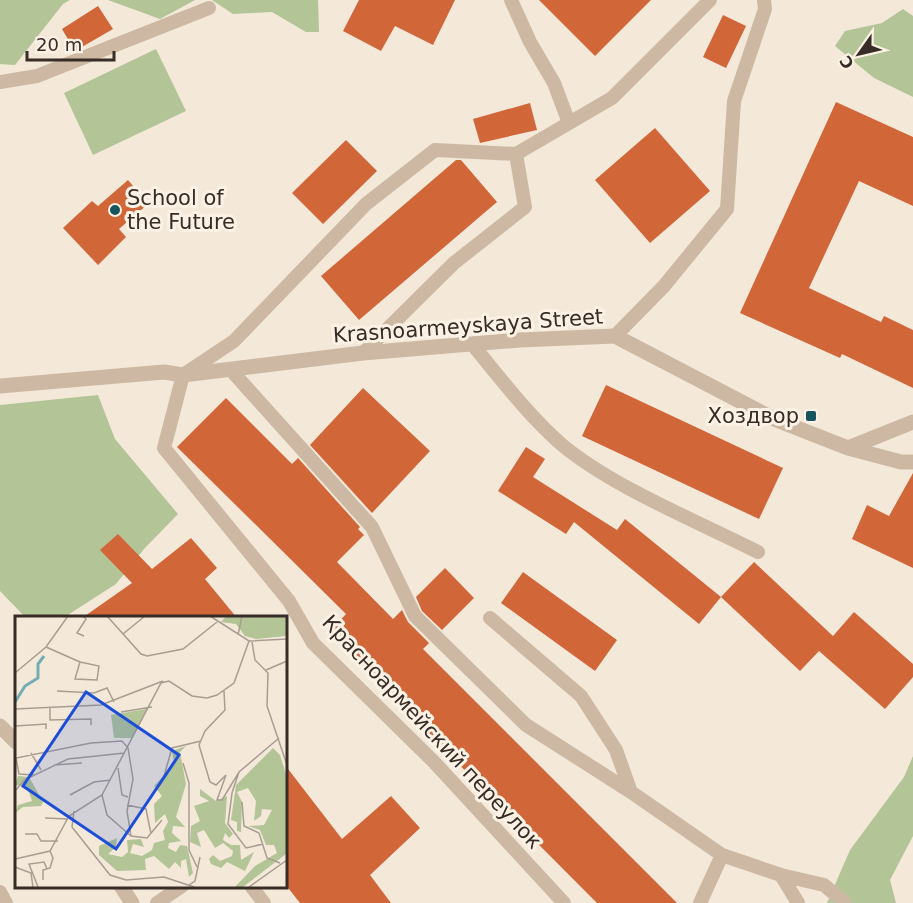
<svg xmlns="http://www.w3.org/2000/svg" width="913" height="903" viewBox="0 0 913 903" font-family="'DejaVu Sans',sans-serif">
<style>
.green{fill:#b3c497}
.building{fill:#d16639}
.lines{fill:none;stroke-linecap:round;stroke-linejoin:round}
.lane{stroke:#cdb9a3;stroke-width:14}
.street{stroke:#cdb9a3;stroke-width:15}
.poi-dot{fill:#18545d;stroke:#fbf2e5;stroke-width:2}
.labels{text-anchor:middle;stroke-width:6;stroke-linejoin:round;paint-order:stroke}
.poi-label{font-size:21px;fill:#372c26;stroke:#fbf2e5;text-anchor:start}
.street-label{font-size:21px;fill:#372c26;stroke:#fbf2e5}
.inset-river{fill:none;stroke:#75adb3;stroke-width:3}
.inset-road{fill:none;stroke:#a89d91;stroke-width:1.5}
.view{fill:#1d4ed8;fill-opacity:0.15;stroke:#1d4ed8;stroke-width:3}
.inset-edge{fill:none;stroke:#372c26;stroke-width:3}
</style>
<rect width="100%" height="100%" fill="#f4e8d9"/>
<path class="green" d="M0,0H70L63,4L15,65L0,64Z
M108,0H195L160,19Z
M212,0H318L319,32H306L272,12L233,14Z
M903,9L913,16V97L874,78L835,46L845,31L882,23Z
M156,49L186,111L93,155L64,93Z
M98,395L115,439L178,514L144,549L116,584L63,618H26L0,591V405Z
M913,756V836L890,880L896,903H827L850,850L904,777Z"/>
<path class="building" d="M359,0H455L433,45L395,26L381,51L343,31Z
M539,0H651L595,56Z
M98,6L113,29L75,51L62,29Z
M723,15L746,26L726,68L703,57Z
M836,102L913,137V206L859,181L809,288L881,322L884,316L913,330V388L842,354L840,358L740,313Z
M530,103L537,130L480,143L473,119Z
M655,128L710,191L650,243L595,180Z
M346,140L377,171L323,224L292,193Z
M456,160H461L497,202L359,320L321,276Z
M128,180L148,204L119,229L126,237L98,265L63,228L92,201L98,206Z
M606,385L783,468L759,519L582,436Z
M363,388L430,451L372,513L310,445Z
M226,398L292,464L298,458L360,527L358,529L364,535L337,562L393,619L402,610L408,622L429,643L423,649L677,903H597L328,633L346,614L177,447Z
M526,447L545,459L533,477L617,530L625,519L721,597L699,624L574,522L566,534L498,491Z
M913,473V568L852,539L867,505L889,516Z
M118,534L152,569L191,538L217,568L205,579L237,618H82L132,583L100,550Z
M754,562L833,636L854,612L913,664V677L885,709L819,651L800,671L721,597Z
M445,568L474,598L442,630L422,611L416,597Z
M523,572L617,640L595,671L501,603Z
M285,765L342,839L391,796L420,828L370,875L391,903H300L285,884Z"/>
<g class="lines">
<path class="lane" d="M511,0L530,42L554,83L569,123
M0,82L37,76L209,8
M615,336L664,286L727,209L734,101L765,9L764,0
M472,344C501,379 527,414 561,444C612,487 697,521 758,552
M363,353L454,263L525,207L516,154
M230,369L372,527L415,616L526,725L631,792L722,855L781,875L824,885L845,903
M490,618L581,696L616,750L631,792
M781,875L798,903
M251,886L264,903
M0,892L6,903
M157,903L182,886
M564,903L434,762L313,643L289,601L164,448L183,375L234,341L366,204L435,150L516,154L612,98L710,0
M700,903L722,855"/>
<path class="street" d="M0,386L164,372L183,375L363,353L520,340L615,336L774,419L848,448L901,462H913
M848,448L913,422
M0,726L16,742
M121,886L132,903"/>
</g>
<g class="poi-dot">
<circle cx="115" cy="210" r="6"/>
<rect x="805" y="410" width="12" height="12" rx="3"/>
</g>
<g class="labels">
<g class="poi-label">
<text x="127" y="205">School of<tspan x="127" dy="24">the Future</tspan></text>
<text x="799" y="423" text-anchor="end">Хоздвор</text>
</g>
<g class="street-label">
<text transform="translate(468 326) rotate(-4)" y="7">Krasnoarmeyskaya Street</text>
<text transform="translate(432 732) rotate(47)" y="7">Красноармейский переулок</text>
</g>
</g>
<g transform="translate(15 616)">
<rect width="272" height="272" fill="#f4e8d9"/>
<path d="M211,0H271V20L241,23L230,20L221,8L206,6ZM132,93L117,122H99L96,99ZM171,130L165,136L171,168L161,201L170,211L158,210L157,217L166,225L154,227L153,232L161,236L165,229L172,230L178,257L174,261L171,243L166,245V252L160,246L154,253L139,240L130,243L131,254L102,255L84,239V230L102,222L101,231L93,238L107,241L113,236L112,224L126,223L129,231L118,228L115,237L127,240L137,234L139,227L150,224L148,215L153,206L150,198L140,207L139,188L147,180L139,170L159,148L157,135ZM258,132L265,139L271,158V238L228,271H220L240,250L262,237L259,229H251L245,214L233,210L249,209L257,194L247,193L246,200L239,205L241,185L233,172L222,176L227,186L226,216L222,215V206L216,204L221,169ZM3,160L14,161L28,186L26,190L8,191L0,197L3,189L17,185L12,170L0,169ZM185,173L201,185L212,180L210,207L218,218L214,222L210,217L208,224L216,229H225L226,244L239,236L230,255L212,246L206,252L196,248L194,243L198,239L205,245L217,240L218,235L208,227L200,232L189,214L182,217L186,231L175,226L176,210L185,205L179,190L194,185L185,180Z" fill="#b3c497"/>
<path class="inset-river" d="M0,86L10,70L23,62V48L29,40"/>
<path class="inset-road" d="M68,0L71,3L62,17L69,20M92,0L126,38L132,40L168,33L202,6M195,0L234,25L272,23M108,18L130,0M223,19L227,0M237,26L240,44L253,57L252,90L272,149M31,31L65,46L60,63L82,64L84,50L65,46M251,54L272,45M0,57L31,31L53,0M42,75L79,77L92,72L99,86M209,75L210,94L190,115L184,129L195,166L201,169L211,159L202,184H207L224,156L264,122M35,92V104L76,103V109M0,93L86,89L148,65M106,96L137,91M0,110L31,108V113M16,137L26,154M168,147L174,167V234L182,251M39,149L67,147M103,152L107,179L113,181M224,156L217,177L213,208L231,232L248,228M20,159L4,158L1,142L76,127L107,125L113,132L118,163L112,195L116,220L132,222L147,204M149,160L157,132L186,125M1,174L9,164L53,143L110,137M55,179L79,166L96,164M87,179L92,199L116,220M227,186L229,210L244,217L252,242L265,247M112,189L131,193L136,218M59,195L57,211L95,259L111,264L149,261L179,271M30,202L53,203M10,218H22L26,225H43M0,243L35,235L54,200L87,179L146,67L154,65L177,80L192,82L202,79L219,67L234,25M0,251L16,257L18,271M28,264V254L35,252L38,242L35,235M174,269L180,265L185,241M23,271L14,248L29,246L32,253M234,271L272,244"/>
<path class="view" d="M71,76L164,139L101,233L8,170Z"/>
<rect width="272" height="272" class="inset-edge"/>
</g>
<g transform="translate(859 54) rotate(236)" stroke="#fbf2e5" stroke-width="4.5" paint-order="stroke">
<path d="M0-4.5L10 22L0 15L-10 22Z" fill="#372c26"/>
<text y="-9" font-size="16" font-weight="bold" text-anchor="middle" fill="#372c26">С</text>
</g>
<path d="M27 51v9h87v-9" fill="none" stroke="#372c26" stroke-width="3"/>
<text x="36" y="51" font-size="18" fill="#372c26" stroke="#fbf2e5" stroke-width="4.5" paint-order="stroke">20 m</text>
</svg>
